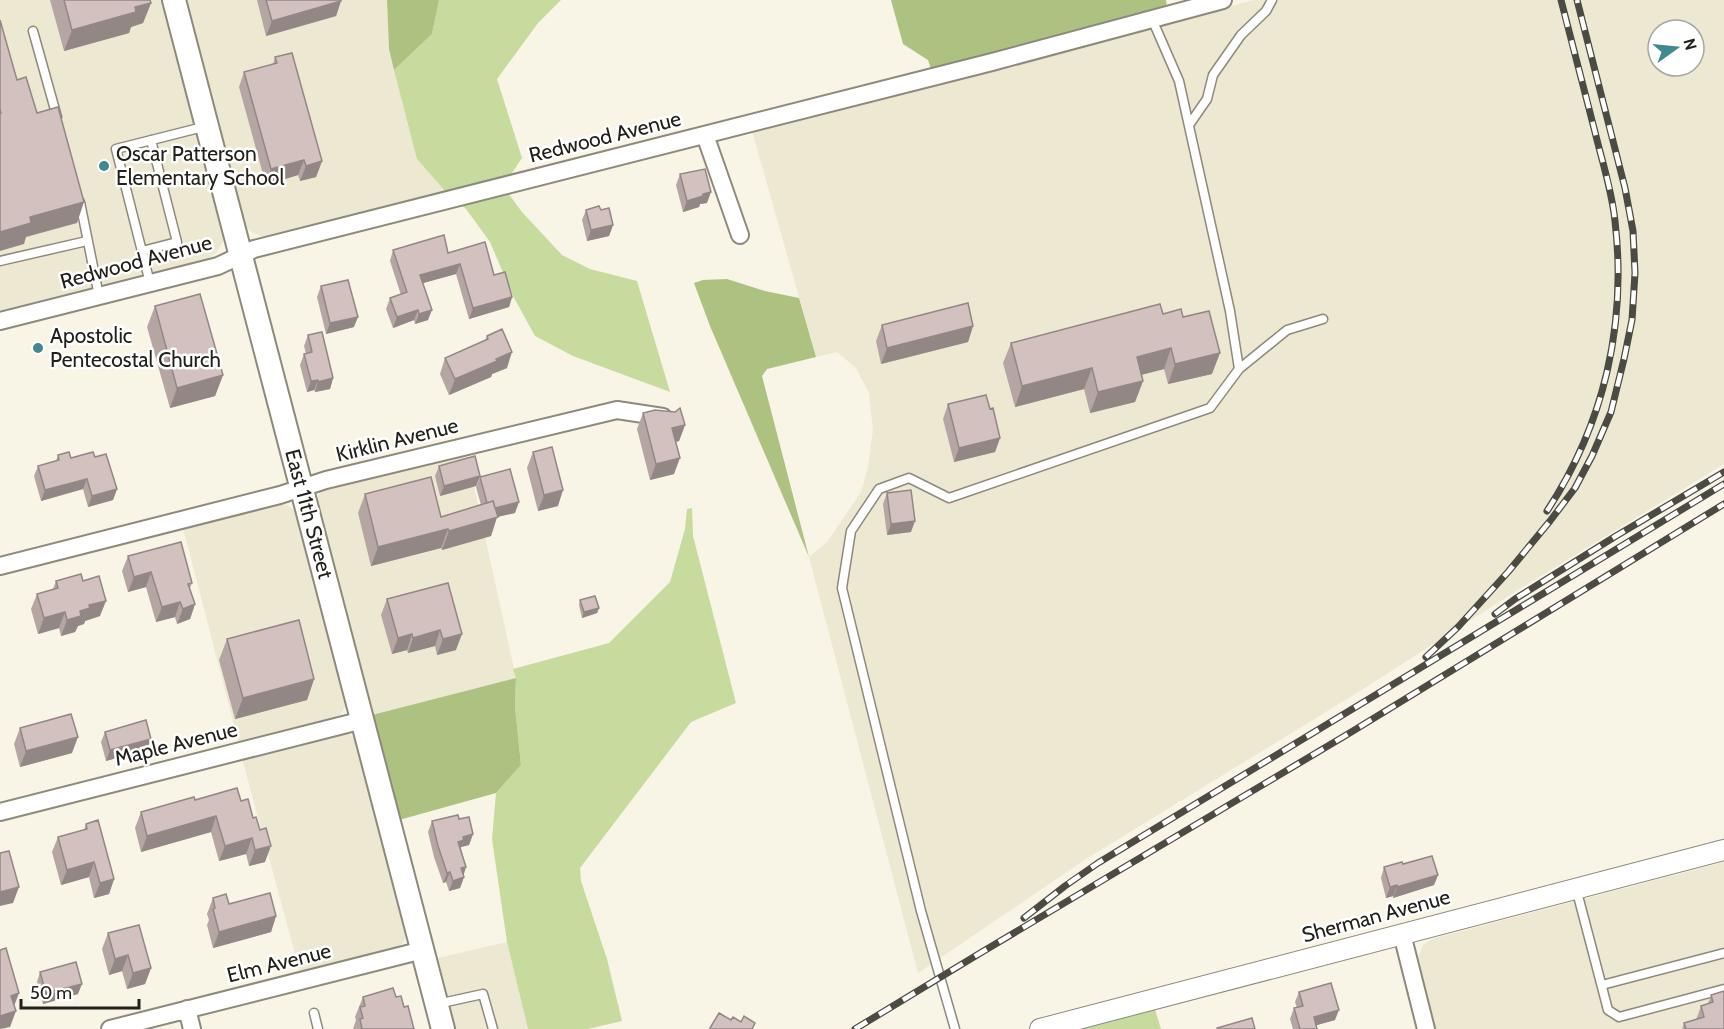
<svg xmlns="http://www.w3.org/2000/svg" width="1724" height="1029" viewBox="0 0 1724 1029" font-family="Cabin,sans-serif">
<style>
.built{fill:#ede8d2;fill-rule:evenodd}
.green{fill:#c7db9e}
.forest{fill:#adc280}
.lines{fill:none;stroke-linecap:round;stroke-linejoin:round}
.service-casing{stroke:#8d897c;stroke-width:11}
.minor-casing{stroke:#8d897c;stroke-width:20}
.tertiary-casing{stroke:#8d897c;stroke-width:22}
.secondary-casing{stroke:#8d897c;stroke-width:26}
.service{stroke:#fff;stroke-width:8}
.minor{stroke:#fff;stroke-width:16}
.tertiary{stroke:#fff;stroke-width:20}
.secondary{stroke:#fff;stroke-width:22}
.rail-casing{stroke:#4b4a43;stroke-width:7}
.rail{stroke:#fff;stroke-width:4.5;stroke-dasharray:14;stroke-linecap:butt}
.wall{fill:#b5a6a4}
.shaded-wall{fill:#938786}
.building{fill:#d2c1bf;stroke:#938786;stroke-width:1.5}
.poi-dot{fill:#418890;stroke:#fff;stroke-width:2}
.labels{text-anchor:middle;stroke-width:5;stroke-linejoin:round;paint-order:stroke}
.street-label{font-size:21px;fill:#21201b;stroke:#fff}
.poi-label{font-size:21px;fill:#21201b;stroke:#fff;text-anchor:start}
</style>
<rect width="100%" height="100%" fill="#f8f4e6"/>
<path class="built" d="M0,0H164L224,232L223,242L217,252L207,259L178,268L0,313Z
M185,0H387L389,49L446,192L268,236H261L251,232L244,224Z
M1254,0H1724V464L1521,588L1360,691L1086,859L918,973L809,557L828,541L861,492L868,467L873,430L869,393L856,368L837,352L816,357L752,131L994,70ZM1658,30H1694V66H1658Z
M467,455L516,678L372,715L317,506L319,494L321,491L329,488Z
M276,504L287,505L297,512L347,703L341,714L330,720L239,744L183,528Z
M342,733L349,734L358,740L387,852L406,936L403,943L394,949L300,972L242,758Z
M1724,862V1029H1434L1417,961L1423,945L1432,939Z
M507,942L528,1029H456L438,958Z"/>
<path class="green" d="M439,0H561L538,23L497,79L522,158L510,176L446,192L417,159L394,70L432,34Z
M508,193L522,212L562,255L590,269L637,281L670,392L573,356L535,336L513,296L490,242L466,209L461,205Z
M692,508L693,536L736,703L691,722L580,868L581,881L607,959L622,1021L588,1029H528L507,942L492,839L496,793L521,765L515,707L516,678L513,669L609,643L670,582L685,529L687,509Z
M1154,1006L1161,1029H1074Z"/>
<path class="forest" d="M387,0H439L432,34L394,70L389,49Z
M891,0H1166L1167,7L931,69L928,60L903,44Z
M727,279L765,291L799,298L816,357L767,369L762,376L809,557L710,326L694,283L703,280Z
M516,678L515,707L521,765L496,793L399,820L372,715Z"/>
<g class="lines">
<g class="service-casing">
<path id="service" d="M33,31L57,117
M1189,125L1207,99L1213,75L1241,35L1266,11L1272,0
M80,202L99,296
M142,251L177,242L151,140
M0,261L87,241
M150,283L116,149L207,126
M1239,369L1287,330L1323,319
M1576,888L1608,1010L1619,1017L1724,989
M1602,985L1724,953
M437,1004L483,994L493,1029
M314,1013L318,1029
M955,1029L921,911L842,588L851,531L879,489L909,478L949,498L1210,408L1239,369L1230,311L1179,81L1152,19"/>
</g>
<g class="minor-casing">
<path id="minor" d="M705,135L740,235
M0,321L218,266L254,249L992,62L1223,0
M0,566L280,495L326,480L617,410L663,417
M0,812L363,720
M1402,934L1426,1029
M187,1009L192,1029
M110,1029L423,950"/>
</g>
<g class="tertiary-casing">
<path id="tertiary" d="M1040,1029L1724,850"/>
</g>
<g class="secondary-casing">
<path id="secondary" d="M174,0L443,1029"/>
</g>
<use href="#service" class="service"/>
<use href="#minor" class="minor"/>
<use href="#tertiary" class="tertiary"/>
<use href="#secondary" class="secondary"/>
<g class="rail-casing">
<path id="rail" d="M1547,511C1604,424 1627,325 1615,221C1612,191 1602,161 1595,132C1584,88 1572,44 1561,0
M1495,614L1515,599L1616,536L1724,472
M1426,657L1458,627L1508,572L1550,521L1575,488L1592,456L1611,412L1624,359L1632,320L1635,273L1633,231L1625,188L1577,0
M1024,918L1065,886L1098,863L1724,484
M855,1029L982,952L1348,734L1724,504"/>
</g>
<use href="#rail" class="rail"/>
</g>
<path class="wall" d="M50,0H150L151,3L143,23L131,27L129,33L64,51Z
M257,0H341L336,16L266,36Z
M275,57L322,161L316,177L300,181L298,175L266,185L239,87L244,72L273,64Z
M680,174L707,203L700,204L699,207L683,212L676,185Z
M586,210H601L613,225L609,236L587,241L582,220Z
M393,250L448,253L494,275L512,297L509,307L469,319L456,274L423,283L428,320L415,324L414,320L393,328L386,309L390,298L401,295L390,261Z
M321,286L354,327L326,334L317,297Z
M155,306L223,375L215,396L170,408L147,327Z
M1163,314L1183,317L1212,374L1168,384L1164,369L1141,375L1143,381L1135,402L1090,413L1084,389L1015,407L1003,363L1011,343Z
M882,325L973,326L968,342L881,364L876,341Z
M308,335L333,378L330,389L315,392L314,390L307,392L300,365L304,354H306L304,346Z
M487,336L507,368L492,374L491,377L449,395L440,374L445,358L485,341Z
M948,404L990,409L1000,438L995,452L954,462L943,419Z
M643,413L685,425L679,441L676,442L674,474L650,480L637,429Z
M533,452L558,506L538,511L527,468Z
M58,455L71,458L95,457L117,489L113,500L88,507L83,489L41,501L34,476L38,466L56,461Z
M439,466L480,476L476,486L440,496L435,476Z
M480,477L515,513L497,517L491,536L442,550L441,548L371,566L358,513L365,494L441,517L481,505L476,487Z
M887,493L911,532L887,535L883,504Z
M128,556L192,583L190,588L195,604L190,619L177,624L175,617L156,622L146,587L128,592L122,571Z
M56,581H83L100,616L85,621L84,624L78,626L75,632L61,636L59,628L38,634L31,609L37,594L53,589Z
M448,583L456,650L437,655L435,646L408,653L407,650L392,654L381,615L387,599Z
M580,600L599,608L597,613L582,618L579,605Z
M227,639L314,679L307,700L235,719L219,660Z
M20,728L72,753L20,767L14,744Z
M105,732L147,749L106,761L101,742Z
M195,800L241,801L265,862L249,866L246,854L219,861L211,832L141,852L135,828L141,812Z
M459,819L473,834L469,845L461,847V848L466,867L463,875L464,877L460,888L449,891L446,882L443,883L434,857L428,832L432,821Z
M86,824L114,879L109,894L94,898L89,877L61,885L52,852L58,837L84,830Z
M1403,864L1438,875L1434,885L1393,898V896L1386,898L1381,878L1384,867Z
M213,898L229,904L276,916L271,932L213,948L207,925L209,920L207,914Z
M108,933L151,968L145,984L127,989L122,971L109,975L102,949Z
M40,972L78,994L43,1004L37,982Z
M1299,992L1335,1020L1317,1025V1029H1293L1290,1019L1294,1008H1297L1295,1002Z
M1711,995L1724,1029H1682L1684,1023L1696,1020L1701,1006L1708,1004Z
M363,997H396L404,1007L414,1029H353L356,1020L355,1017Z"/>
<path class="shaded-wall" d="M341,1L336,16L266,36L272,21Z
M151,3L143,23L131,27L129,33L64,51L72,30L135,7Z
M304,160L298,175L266,185L271,169Z
M322,161L316,177L300,181L306,166Z
M711,192L707,203L700,204L699,207L683,212L687,201L703,194Z
M84,202L77,223L26,237L24,244L0,251V232L30,217Z
M613,225L609,236L587,241L591,230Z
M460,264L456,274L416,285L420,275Z
M512,297L509,307L469,319L473,308Z
M418,310L414,320L393,328L397,317Z
M432,310L428,320L415,324L419,314Z
M358,317L354,327L326,334L330,323Z
M973,326L968,342L881,364L887,348Z
M1171,348L1164,369L1129,378L1137,357Z
M512,352L507,368L492,374L491,377L449,395L455,379Z
M1220,353L1212,374L1168,384L1175,364Z
M1092,368L1084,389L1015,407L1022,386Z
M223,375L215,396L170,408L177,388Z
M333,378L330,389L315,392L318,382Z
M318,380L314,390L307,392L311,381Z
M1143,381L1135,402L1090,413L1098,392Z
M685,425L679,441L667,444L672,428Z
M1000,438L995,452L954,462L959,448Z
M680,458L674,474L650,480L656,464Z
M480,476L476,486L440,496L444,486Z
M87,479L83,489L41,501L45,490Z
M117,489L113,500L88,507L92,496Z
M563,490L558,506L538,511L544,495Z
M519,502L515,513L497,517L491,536L442,550L449,531L489,510Z
M915,521L911,532L887,535L891,524Z
M448,529L441,548L371,566L378,547Z
M151,572L146,587L128,592L134,577Z
M106,601L100,616L85,621L84,624L78,626L75,632L61,636L67,620L89,605Z
M180,602L175,617L156,622L162,607Z
M195,604L190,619L177,624L183,609Z
M599,608L597,613L582,618L584,612Z
M65,612L59,628L38,634L44,618Z
M440,630L435,646L408,653L413,638Z
M412,634L407,650L392,654L398,638Z
M462,634L456,650L437,655L443,639Z
M314,679L307,700L235,719L243,698Z
M78,737L72,753L20,767L26,751Z
M151,739L147,749L106,761L110,750Z
M216,816L211,832L141,852L147,836Z
M473,834L469,845L461,847L460,851L458,842L463,837Z
M252,838L246,854L219,861L225,846Z
M271,846L265,862L249,866L255,850Z
M94,862L89,877L61,885L67,870Z
M466,867L463,877L461,868Z
M450,872L446,882L443,883L447,873Z
M1438,875L1434,885L1393,898L1397,887Z
M464,877L460,888L449,891L453,881Z
M114,879L109,894L94,898L100,883Z
M1397,885L1393,896L1386,898L1390,887Z
M19,887L13,903L0,906V892Z
M276,916L271,932L213,948L219,932Z
M128,955L122,971L109,975L115,959Z
M151,968L145,984L127,989L133,973Z
M82,984L78,994L43,1004L46,993Z
M19,993L13,1009L11,996Z
M1339,1010L1335,1020L1310,1027L1314,1017Z
M16,1011L10,1027L0,1029V1016Z"/>
<path class="building" d="M64,0H150L151,3L135,7L136,12L72,30Z
M266,0H341V1L272,21Z
M0,20L17,80L26,77L37,113L58,107L84,202L30,217L31,223L0,232V113H1L0,109Z
M292,53L322,161L306,166L304,160L271,169L244,72L277,63L275,57Z
M705,169L711,192L703,194V196L687,201L680,174Z
M599,206L601,210L609,208L613,225L591,230L586,210Z
M444,235L448,253L485,242L494,275L505,272L512,297L473,308L460,264L420,275L432,310L419,314L418,310L397,317L390,298L407,292L393,250Z
M348,280L358,317L330,323L321,286Z
M200,294L223,375L177,388L155,306Z
M968,303L973,326L887,348L882,325Z
M1160,304L1163,314L1181,309L1183,317L1209,311L1220,353L1175,364L1171,348L1137,357L1143,381L1098,392L1092,368L1022,386L1011,343Z
M502,329L512,352L496,359L497,361L455,379L445,358L488,339L487,336Z
M322,332L333,378L318,382V380L311,381L304,354L312,352L308,335Z
M986,395L990,409L993,408L1000,438L959,448L948,404Z
M680,408L685,425L672,428L680,458L656,464L643,413L655,410L675,412Z
M552,447L563,490L544,495L533,452Z
M69,452L71,458L93,452L95,457L106,454L117,489L92,496L87,479L45,490L38,466L59,460L58,455Z
M475,456L480,476L444,486L439,466Z
M510,469L519,502L495,508L493,501L487,503L480,477Z
M431,477L441,517L493,501L498,517L449,531L448,529L378,547L365,494Z
M911,490L915,521L891,524L887,493Z
M181,542L192,583L188,584L195,604L183,609L180,602L162,607L151,572L134,577L128,556Z
M81,574L83,581L99,576L106,601L89,605L90,608L80,611L81,616L67,620L65,612L44,618L37,594L58,588L56,581Z
M448,583L462,634L443,639L440,630L413,638L412,634L398,638L387,599Z
M595,596L599,608L584,612L580,600Z
M299,620L314,679L243,698L227,639Z
M71,714L78,737L26,751L20,728Z
M146,720L151,739L110,750L105,732Z
M237,788L241,801L248,799L253,818L256,817L260,830L266,828L271,846L255,850L252,838L225,846L216,816L147,836L141,812L194,797L195,800Z
M458,815L459,819L469,817L473,834L463,837L464,840L458,842L466,867L461,868L464,877L453,881L450,872L447,873L438,846L432,821Z
M98,820L114,879L100,883L94,862L67,870L58,837L87,829L86,824Z
M9,851L19,887L0,892V853Z
M1432,856L1438,875L1397,887V885L1390,887L1384,867L1402,862L1403,864Z
M270,893L276,916L219,932L213,909L215,908L213,898L226,894L229,904Z
M139,925L151,968L133,973L128,955L115,959L108,933Z
M6,948L19,993L11,996L16,1011L0,1016V950Z
M76,962L82,984L46,993L40,972Z
M1331,983L1339,1010L1314,1017L1317,1029H1300L1294,1008L1303,1006L1299,992Z
M393,988L396,997L401,996L404,1007L408,1006L414,1029H362L360,1019L363,1018L360,1007L365,1006L363,997Z
M1724,991V1029H1686L1684,1023L1704,1017L1701,1006L1713,1002L1711,995Z
M719,1013L731,1020L733,1017L741,1022L744,1016L755,1023L752,1029H712L710,1028Z
M1252,1018L1255,1029H1217V1028Z"/>
<g class="poi-dot">
<circle cx="104" cy="166" r="6"/>
<circle cx="38" cy="348" r="6"/>
</g>
<g class="labels">
<g class="street-label">
<text transform="translate(605 137) rotate(-14)" y="7">Redwood Avenue</text>
<text transform="translate(136 262) rotate(-15)" y="7">Redwood Avenue</text>
<text transform="translate(397 440) rotate(-14)" y="7">Kirklin Avenue</text>
<text transform="translate(309 514) rotate(75)" y="7">East 11th Street</text>
<text transform="translate(176 744) rotate(-14)" y="7">Maple Avenue</text>
<text transform="translate(1376 916) rotate(-15)" y="7">Sherman Avenue</text>
<text transform="translate(279 963) rotate(-14)" y="7">Elm Avenue</text>
</g>
<g class="poi-label">
<text x="116" y="161">Oscar Patterson<tspan x="116" dy="24">Elementary School</tspan></text>
<text x="50" y="343">Apostolic<tspan x="50" dy="24">Pentecostal Church</tspan></text>
</g>
</g>
<g transform="translate(1676 48) rotate(75)"><circle r="28" fill="#ffffff" stroke="#a6a6a4" stroke-width="1.5"/>
<path d="M0-4.5L10 22L0 15L-10 22Z" fill="#418890"/>
<text y="-9" font-size="16" font-weight="bold" text-anchor="middle" fill="#21201b">N</text>
</g>
<path d="M21 999v9h118v-9" fill="none" stroke="#21201b" stroke-width="3"/>
<text x="30" y="999" font-size="18" fill="#21201b" stroke="#ffffff" stroke-width="4.5" paint-order="stroke">50 m</text>
</svg>
